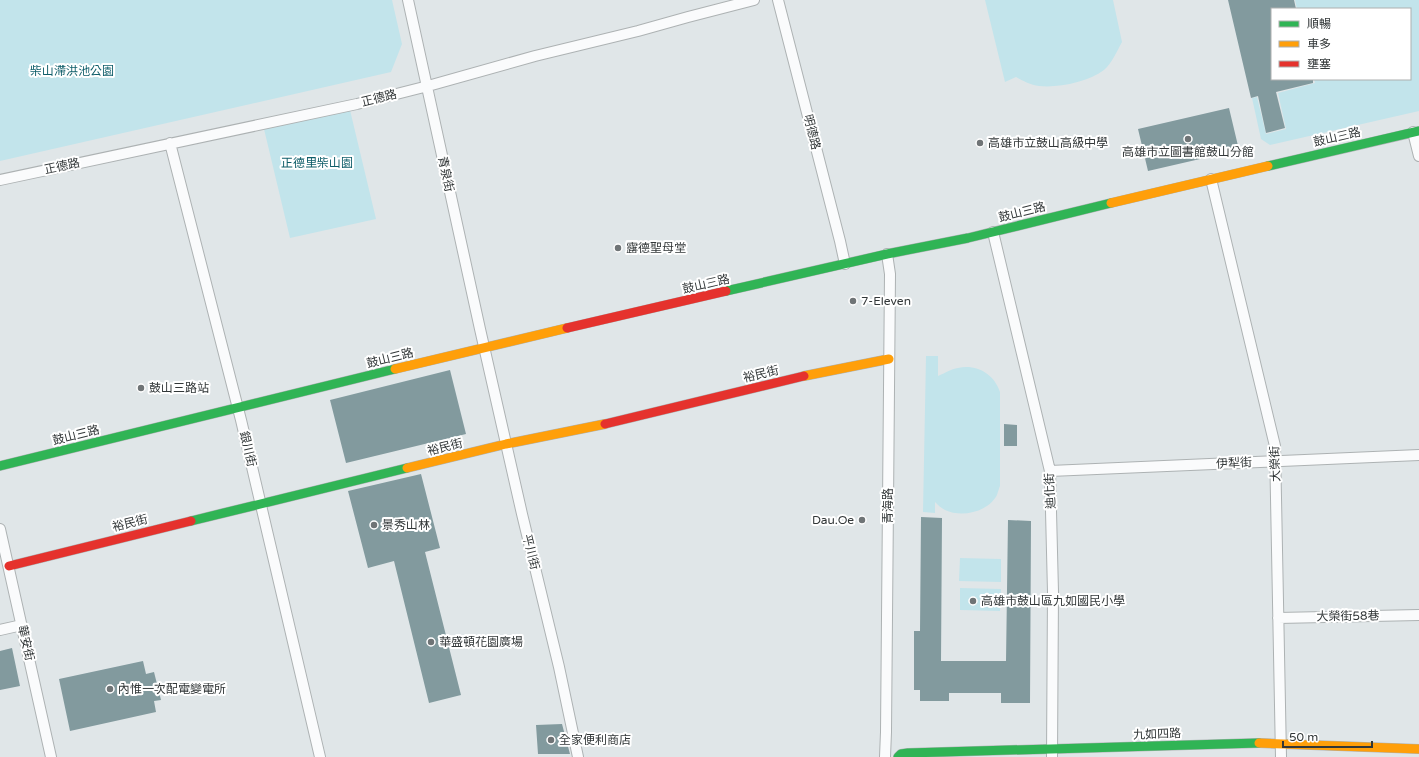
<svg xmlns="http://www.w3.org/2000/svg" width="1419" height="757" viewBox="0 0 1419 757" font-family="'Varela Round','Noto Sans TC',sans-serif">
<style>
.green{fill:#c2e4eb}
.building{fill:#829a9e}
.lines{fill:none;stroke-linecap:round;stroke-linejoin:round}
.street-casing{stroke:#adb2b3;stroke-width:12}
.fast-casing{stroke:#adb2b3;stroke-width:10}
.slow-casing{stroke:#adb2b3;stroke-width:10}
.jam-casing{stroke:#adb2b3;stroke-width:10}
.street{stroke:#fafbfc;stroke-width:10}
.fast{stroke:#30b455;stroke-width:9}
.slow{stroke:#ff9f0a;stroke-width:9}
.jam{stroke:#e5322d;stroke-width:9}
.poi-dot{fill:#6f7476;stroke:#fff;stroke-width:1.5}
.labels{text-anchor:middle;stroke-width:4;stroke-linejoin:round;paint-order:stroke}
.park-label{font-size:12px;fill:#0e5d69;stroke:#fff}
.street-label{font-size:12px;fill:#323738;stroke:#fff}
.poi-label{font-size:12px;fill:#323738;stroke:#fff;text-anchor:start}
</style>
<rect width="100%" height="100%" fill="#e0e6e8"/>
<path class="green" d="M0,0H392L402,44L391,72L0,161Z
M985,0H1113L1122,42C1117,51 1112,63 1104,70C1088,82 1059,88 1039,86C1031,85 1023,81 1016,77L1005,82Z
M1295,0H1419V111L1270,145L1261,139L1252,98L1257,97L1266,134L1286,129L1278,93L1315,83L1314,79H1410V9H1297Z
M350,110L376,219L290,238L264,129Z
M926,356H938V376C945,373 951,369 958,368C977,364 994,374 1000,392V486C999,488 998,492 997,495C988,512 962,518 945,510C941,508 938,505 935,502V513L923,512Z
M960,558L1001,559V582L959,581Z
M960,588L1001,589L1000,611L960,610Z"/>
<path class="building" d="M1228,0H1294L1296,9H1272V79H1313V83L1276,92L1285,128L1266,133L1258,96L1251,98Z
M1229,108L1239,150L1148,171L1138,129Z
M450,370L466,434L346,463L330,400Z
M1004,424L1017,425V446H1004Z
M421,474L440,548L425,552L461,695L429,703L394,561L368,568L348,491Z
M921,517L942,518L941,661H1006L1008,520L1031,521L1030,703H1001V693H949V701H920V690H914V631H920Z
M12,648L20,686L0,690V651Z
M143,661L146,674L154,672L161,700L154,701L156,712L70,731L59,679Z
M562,724L570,754H538L536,725Z"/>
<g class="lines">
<g class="street-casing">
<path id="street" d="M408,0L480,329L522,514L559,667L578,757
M778,0L840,241L845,264
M1413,132L1419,156
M170,143L241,420L320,757
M1211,179L1275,446L1281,757
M0,180L357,104L428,86L535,56L638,31L688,17L754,0
M993,232L1050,471L1053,592L1052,757
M1050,471L1419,455
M0,529L51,757
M1278,618L1419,615
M0,630L22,625
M885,757L886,732L890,274L887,254"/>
</g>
<g class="fast-casing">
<path id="fast" d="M1268,166L1419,131
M726,291L887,254L968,238L1111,203
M0,466L395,369
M191,521L407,468
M898,757L901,754L908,753L1259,743"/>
</g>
<g class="slow-casing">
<path id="slow" d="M1111,203L1268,166
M395,369L567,328
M804,376L889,359
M407,468L506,444L605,424
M1259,743L1419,749"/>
</g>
<g class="jam-casing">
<path id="jam" d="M567,328L726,291
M605,424L804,376
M9,566L191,521"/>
</g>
<use href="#street" class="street"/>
<use href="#fast" class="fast"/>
<use href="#slow" class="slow"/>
<use href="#jam" class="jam"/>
</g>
<g class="poi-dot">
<circle cx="1188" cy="139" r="4"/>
<circle cx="980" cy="143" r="4"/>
<circle cx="618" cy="248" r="4"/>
<circle cx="853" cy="301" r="4"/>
<circle cx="141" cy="388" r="4"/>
<circle cx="862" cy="520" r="4"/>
<circle cx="374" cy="525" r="4"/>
<circle cx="973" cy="601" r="4"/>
<circle cx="431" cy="642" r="4"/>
<circle cx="110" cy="689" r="4"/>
<circle cx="551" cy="740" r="4"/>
</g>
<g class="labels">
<g class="park-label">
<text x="72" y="75">柴山滯洪池公園</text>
<text x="317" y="167">正德里柴山園</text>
</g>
<g class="street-label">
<text transform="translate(379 98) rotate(-14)" y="4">正德路</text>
<text transform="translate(812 132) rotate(76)" y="4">明德路</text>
<text transform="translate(1337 137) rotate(-13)" y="4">鼓山三路</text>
<text transform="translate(62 166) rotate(-12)" y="4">正德路</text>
<text transform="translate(446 174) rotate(78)" y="4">青泉街</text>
<text transform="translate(1022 212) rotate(-14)" y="4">鼓山三路</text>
<text transform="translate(706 284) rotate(-13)" y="4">鼓山三路</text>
<text transform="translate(390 358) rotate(-14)" y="4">鼓山三路</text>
<text transform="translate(761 374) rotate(-13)" y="4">裕民街</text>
<text transform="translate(76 435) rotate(-14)" y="4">鼓山三路</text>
<text transform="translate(445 447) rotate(-14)" y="4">裕民街</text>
<text transform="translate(248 449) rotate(77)" y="4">銀川街</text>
<text transform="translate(1234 463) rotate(-3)" y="4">伊犁街</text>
<text transform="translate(1275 464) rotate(-92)" y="4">大榮街</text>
<text transform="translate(1050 491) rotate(-93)" y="4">迪化街</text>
<text transform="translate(888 506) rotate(-90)" y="4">青海路</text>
<text transform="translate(130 523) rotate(-14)" y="4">裕民街</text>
<text transform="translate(531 552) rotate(76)" y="4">平川街</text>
<text transform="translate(1348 616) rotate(-1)" y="4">大榮街58巷</text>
<text transform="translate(26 643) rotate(77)" y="4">華安街</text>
<text transform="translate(1157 734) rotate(-2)" y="4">九如四路</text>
</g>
<g class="poi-label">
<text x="988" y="147">高雄市立鼓山高級中學</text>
<text x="1188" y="156" text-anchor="middle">高雄市立圖書館鼓山分館</text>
<text x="626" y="252">露德聖母堂</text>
<text x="861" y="305">7-Eleven</text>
<text x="149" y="392">鼓山三路站</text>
<text x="854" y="524" text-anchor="end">Dau.Oe</text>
<text x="382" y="529">景秀山林</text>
<text x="981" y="605">高雄市鼓山區九如國民小學</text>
<text x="439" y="646">華盛頓花園廣場</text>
<text x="118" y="693">內惟一次配電變電所</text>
<text x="559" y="744">全家便利商店</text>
</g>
</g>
<rect x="1271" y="8" width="140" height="72" fill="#ffffff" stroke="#adafaf"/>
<rect x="1279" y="21" width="20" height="6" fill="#30b455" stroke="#adafaf"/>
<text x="1307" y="28" font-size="12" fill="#323738">順暢</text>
<rect x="1279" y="41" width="20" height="6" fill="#ff9f0a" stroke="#adafaf"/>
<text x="1307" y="48" font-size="12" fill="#323738">車多</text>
<rect x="1279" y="61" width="20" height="6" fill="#e5322d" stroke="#adafaf"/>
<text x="1307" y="68" font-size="12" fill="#323738">壅塞</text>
<path d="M1283 741v6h89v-6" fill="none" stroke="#323738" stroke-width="2"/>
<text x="1289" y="741" font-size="12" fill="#323738" stroke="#ffffff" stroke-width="3" paint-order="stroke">50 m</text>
</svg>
